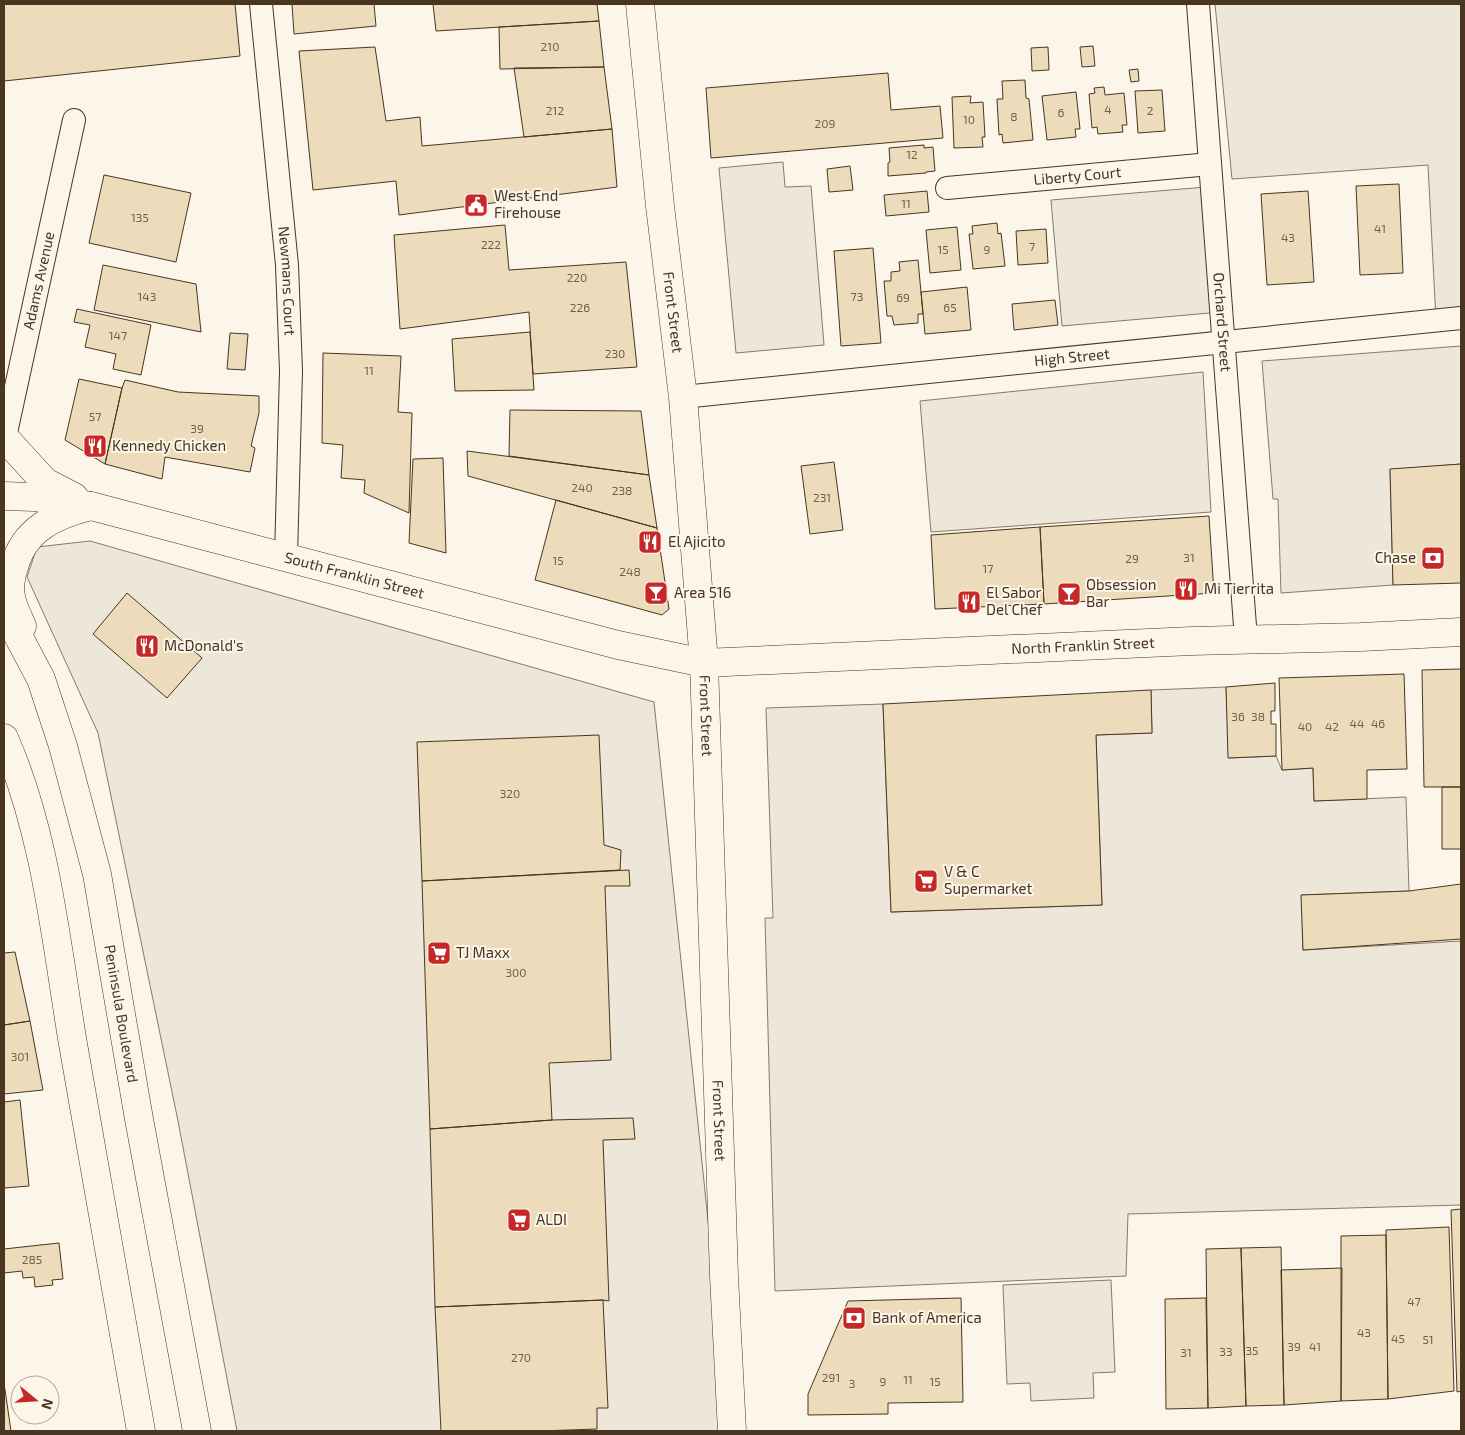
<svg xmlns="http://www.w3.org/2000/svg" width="1465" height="1435" viewBox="0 0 1465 1435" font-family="'Exo 2',sans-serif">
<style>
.parking{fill:#ede7d9;stroke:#887966}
.building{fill:#ecdcbc;stroke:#4a3520}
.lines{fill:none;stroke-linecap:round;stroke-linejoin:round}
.minor-casing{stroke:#4a3520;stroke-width:24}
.secondary-casing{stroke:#4a3520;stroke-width:29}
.primary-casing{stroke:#4a3520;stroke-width:29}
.minor{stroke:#fbf6e9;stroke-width:22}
.secondary{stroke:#fbf6e9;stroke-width:28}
.primary{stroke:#fbf6e9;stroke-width:28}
.labels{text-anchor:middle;stroke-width:4;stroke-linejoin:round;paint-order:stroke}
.number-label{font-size:12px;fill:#725f47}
.street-label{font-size:15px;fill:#4a3520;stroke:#fbf6e9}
.poi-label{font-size:15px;fill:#4a3520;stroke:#fbf6e9;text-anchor:start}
</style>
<rect width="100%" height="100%" fill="#fbf6e9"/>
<path class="parking" d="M1215,4H1461V318L1436,320L1428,165L1232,179Z
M783,162L785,187L811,186L824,345L736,353L719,168Z
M1206,187L1221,312L1062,326L1051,200Z
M1461,346V464L1390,470L1393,585L1281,593L1278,499H1273L1262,361Z
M1203,372L1211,512L931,532L920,401Z
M90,541L654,702L730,1431H237L178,1121L98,733L27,577L37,547Z
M1226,687L1229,758L1276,756L1282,770L1313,768L1314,801L1406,797L1409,891L1302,895L1303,950L1461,941V1205L1128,1214L1126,1276L775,1291L765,918H773L766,708L883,704L891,912L1102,905L1096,735L1152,733L1151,690Z
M1111,1280L1115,1372L1093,1373L1094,1398L1031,1401L1030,1383L1007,1384L1003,1285Z"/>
<path class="building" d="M4,4H235L240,56L4,81Z
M292,4H374L376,26L294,34Z
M433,4H597L599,21L436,31Z
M599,21L604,67L500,69L499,27Z
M1093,46L1095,66L1082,67L1080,47Z
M375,47L386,121L420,117L422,146L612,129L617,187L399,215L396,181L313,190L299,51Z
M1048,47L1049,70L1032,71L1031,48Z
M604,67L612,129L524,137L514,68Z
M1138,69L1139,81L1131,82L1129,70Z
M888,73L891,110L940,106L943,138L711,158L706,88Z
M1025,80L1026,98L1029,99L1033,140L1003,143L1002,134L999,135L997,99H1003L1002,81Z
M1104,87L1105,95L1124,93L1127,125H1122L1123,132L1098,134L1097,127L1092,128L1089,94L1095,93L1094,88Z
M1162,90L1165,131L1138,133L1135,91Z
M1076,92L1080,129H1075L1076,137L1047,140L1042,96Z
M971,96L970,103L983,102L985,137H982L983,147L954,148L952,97Z
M924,145V148L933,147L935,171L926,172V173L888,176V163L890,162L889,148Z
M850,166L853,190L829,192L827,169Z
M104,175L191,193L176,262L89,243Z
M1399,184L1403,273L1360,275L1356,186Z
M927,191L929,212L886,216L884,195Z
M1308,191L1314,282L1267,285L1261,194Z
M997,223L998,234L1001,233L1005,266L973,269L969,234H973L972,226Z
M505,225L509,270L626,262L637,367L533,374L529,312L400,329L394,235Z
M957,227L961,270L930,273L926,230Z
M1046,229L1048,263L1018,265L1016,231Z
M873,248L881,343L841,346L834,251Z
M918,260L923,314H918V323L894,325L892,316H887L884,281H891V272L900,271L899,262Z
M103,265L196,284L201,332L94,310Z
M967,287L971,330L925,334L921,292Z
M1055,300L1058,325L1014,330L1012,304Z
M77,309L151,325L141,375L113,369L116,354L85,347L90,325L74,322Z
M530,332L534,390L455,391L452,339Z
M230,333L248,334L245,370L227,369Z
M323,353L401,356L398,412L412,413L409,513L364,493L365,480L341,478L343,445L322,443Z
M79,379L122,388L105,464L65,440Z
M125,380L178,392L259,396V413L251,446L255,448L250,472L165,457L162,479L105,464L122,388Z
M510,410L641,411L649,475L509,456Z
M467,451L649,475L657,528L468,476Z
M443,458L446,553L409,543L413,459Z
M834,462L843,530L810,534L801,466Z
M1461,464V583L1393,585L1390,469Z
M556,500L657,528L669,609L662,615L535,580Z
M1209,516L1214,593L1044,604L1040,527Z
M1040,527L1044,604L935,609L931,535Z
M127,593L202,658L167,698L93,634Z
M1461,669V787H1424L1422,670Z
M1404,674L1407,769L1367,770V799L1314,801L1313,768L1282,770L1279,678Z
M1275,683V711H1271V724H1276V756L1228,758L1226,687Z
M1151,690L1152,733L1096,735L1102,905L891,912L883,704Z
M599,735L604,845L621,850L620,870L422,881L417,742Z
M1442,787H1461V849H1442Z
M629,870L630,886H605L611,1060L549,1063L552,1120L430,1129L422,881Z
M1461,884V939L1303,950L1301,895L1409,891Z
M15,952L30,1021L4,1025V953Z
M30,1021L43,1090L4,1094V1025Z
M20,1100L29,1186L4,1188V1102Z
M633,1118L635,1139L603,1140L609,1301L603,1300L435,1307L430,1129L552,1120Z
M1461,1209V1391L1457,1392L1451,1210Z
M1449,1227L1454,1391L1388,1399L1386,1230Z
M1386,1235L1388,1399L1341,1401V1236Z
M59,1243L63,1279L52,1280L53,1285L35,1287L34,1277L23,1278L22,1271L4,1273V1249Z
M1281,1247L1284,1405L1246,1406L1241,1248Z
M1241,1248L1246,1406L1208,1408L1206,1249Z
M1342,1268L1341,1401L1284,1405L1281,1270Z
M961,1298L963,1402L888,1403V1414L808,1415V1394L848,1301Z
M1206,1298L1208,1408L1166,1409L1165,1299Z
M603,1300L608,1408H597V1429L540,1431H441L435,1307Z
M4,1383L11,1431H4Z"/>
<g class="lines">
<g class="minor-casing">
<g id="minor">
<path id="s1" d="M261,4L287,265L291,371L286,557"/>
<path id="s2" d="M1198,4L1246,639"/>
<path id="s3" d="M947,188L1210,164"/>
<path id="s4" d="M683,397L1461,318"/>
<path id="s5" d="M4,442L74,120"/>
</g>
</g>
<g class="secondary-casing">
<g id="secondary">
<path d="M4,437L45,482L74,497"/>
<path id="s6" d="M4,496L34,497L91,506L618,645L704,663L1192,641L1361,637L1461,632"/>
</g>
</g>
<g class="primary-casing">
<g id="primary">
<path id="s7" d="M640,4L660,206L683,397L704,663L724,1276L732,1431"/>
<path id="s8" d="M4,609L41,679L63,746L97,874L139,1119L197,1431"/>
<path d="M22,626C18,617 13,607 11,597C9,587 11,576 14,567C24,529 55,515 91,506"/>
<path d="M4,738C46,833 56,942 73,1044C95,1173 119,1302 141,1431"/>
</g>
</g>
<use href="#minor" class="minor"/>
<use href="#secondary" class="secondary"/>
<use href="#primary" class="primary"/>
</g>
<defs>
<g id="civic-square" transform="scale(1.25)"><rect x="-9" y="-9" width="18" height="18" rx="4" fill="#c62828" stroke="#fbf6e9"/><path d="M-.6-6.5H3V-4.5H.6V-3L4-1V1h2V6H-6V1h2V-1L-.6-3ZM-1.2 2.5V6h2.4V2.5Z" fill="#fff"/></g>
<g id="restaurant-square" transform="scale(1.25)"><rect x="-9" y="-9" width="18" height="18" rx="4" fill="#c62828" stroke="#fbf6e9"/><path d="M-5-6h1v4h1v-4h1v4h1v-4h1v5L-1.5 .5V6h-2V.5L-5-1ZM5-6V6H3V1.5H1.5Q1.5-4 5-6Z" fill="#fff"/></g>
<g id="bank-square" transform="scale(1.25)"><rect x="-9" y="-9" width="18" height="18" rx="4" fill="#c62828" stroke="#fbf6e9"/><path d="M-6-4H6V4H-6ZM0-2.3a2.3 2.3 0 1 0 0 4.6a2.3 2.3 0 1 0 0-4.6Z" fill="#fff"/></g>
<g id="bar-square" transform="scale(1.25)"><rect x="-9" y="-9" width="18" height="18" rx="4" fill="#c62828" stroke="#fbf6e9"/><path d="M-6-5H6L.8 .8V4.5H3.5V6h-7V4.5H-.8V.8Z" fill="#fff"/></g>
<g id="supermarket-square" transform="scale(1.25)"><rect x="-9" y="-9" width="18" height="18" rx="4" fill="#c62828" stroke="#fbf6e9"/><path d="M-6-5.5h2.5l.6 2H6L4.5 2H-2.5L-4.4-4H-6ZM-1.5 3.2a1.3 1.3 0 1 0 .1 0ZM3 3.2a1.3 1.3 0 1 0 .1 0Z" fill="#fff"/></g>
</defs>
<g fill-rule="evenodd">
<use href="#civic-square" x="476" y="205"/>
<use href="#restaurant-square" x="95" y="446"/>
<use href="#restaurant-square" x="650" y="542"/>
<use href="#bank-square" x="1433" y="558"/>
<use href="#restaurant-square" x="1186" y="589"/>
<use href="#bar-square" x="656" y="593"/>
<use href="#bar-square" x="1069" y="594"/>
<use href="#restaurant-square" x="969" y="602"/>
<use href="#restaurant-square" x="147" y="646"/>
<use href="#supermarket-square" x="926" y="881"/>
<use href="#supermarket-square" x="439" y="953"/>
<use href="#supermarket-square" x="519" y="1220"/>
<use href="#bank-square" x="854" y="1318"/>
</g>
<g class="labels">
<g class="number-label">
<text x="550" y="51">210</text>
<text x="1108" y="114">4</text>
<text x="555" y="115">212</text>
<text x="1150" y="115">2</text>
<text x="1061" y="117">6</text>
<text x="1014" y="121">8</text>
<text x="969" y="124">10</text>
<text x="825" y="128">209</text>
<text x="912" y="159">12</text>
<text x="906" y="208">11</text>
<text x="140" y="222">135</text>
<text x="1380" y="233">41</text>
<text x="1288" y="242">43</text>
<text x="491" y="249">222</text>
<text x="1032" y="251">7</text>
<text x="943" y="254">15</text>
<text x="987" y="254">9</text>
<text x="577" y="282">220</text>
<text x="147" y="301">143</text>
<text x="857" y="301">73</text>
<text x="903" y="302">69</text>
<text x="580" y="312">226</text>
<text x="950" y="312">65</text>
<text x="118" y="340">147</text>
<text x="615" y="358">230</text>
<text x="369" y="375">11</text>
<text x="95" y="421">57</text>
<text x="197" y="433">39</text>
<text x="582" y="492">240</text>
<text x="622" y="495">238</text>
<text x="822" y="502">231</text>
<text x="1189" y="562">31</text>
<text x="1132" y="563">29</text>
<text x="558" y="565">15</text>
<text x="988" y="573">17</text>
<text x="630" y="576">248</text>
<text x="1238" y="721">36</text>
<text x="1258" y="721">38</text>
<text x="1357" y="728">44</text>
<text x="1378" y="728">46</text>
<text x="1305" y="731">40</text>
<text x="1332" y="731">42</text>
<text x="510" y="798">320</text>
<text x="516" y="977">300</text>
<text x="20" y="1061">301</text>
<text x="32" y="1264">285</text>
<text x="1414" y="1306">47</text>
<text x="1364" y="1337">43</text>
<text x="1398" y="1343">45</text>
<text x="1428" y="1344">51</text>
<text x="1294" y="1351">39</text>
<text x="1315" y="1351">41</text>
<text x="1252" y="1355">35</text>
<text x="1226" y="1356">33</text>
<text x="1186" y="1357">31</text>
<text x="521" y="1362">270</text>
<text x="831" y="1382">291</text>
<text x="908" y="1384">11</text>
<text x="883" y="1386">9</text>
<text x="935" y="1386">15</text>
<text x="852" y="1388">3</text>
</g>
<g class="street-label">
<text dy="5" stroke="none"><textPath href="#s3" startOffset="131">Liberty Court</textPath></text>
<text dy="5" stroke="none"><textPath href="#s1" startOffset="278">Newmans Court</textPath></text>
<text dy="5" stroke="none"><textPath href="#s5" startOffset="165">Adams Avenue</textPath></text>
<text dy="5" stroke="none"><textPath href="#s7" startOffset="310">Front Street</textPath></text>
<text dy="5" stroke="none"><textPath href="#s2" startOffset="319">Orchard Street</textPath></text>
<text dy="5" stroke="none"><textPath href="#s4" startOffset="391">High Street</textPath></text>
<text dy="5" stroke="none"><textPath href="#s6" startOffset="360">South Franklin Street</textPath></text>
<text dy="5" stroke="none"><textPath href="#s6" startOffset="1100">North Franklin Street</textPath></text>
<text dy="5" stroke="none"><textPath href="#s7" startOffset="715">Front Street</textPath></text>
<text dy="5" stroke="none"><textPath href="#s8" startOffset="424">Peninsula Boulevard</textPath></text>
<text dy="5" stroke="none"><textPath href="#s7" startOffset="1120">Front Street</textPath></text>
</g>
<g class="poi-label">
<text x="494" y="201">West End<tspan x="494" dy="17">Firehouse</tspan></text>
<text x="112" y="451">Kennedy Chicken</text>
<text x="668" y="547">El Ajicito</text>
<text x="1416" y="563" text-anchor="end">Chase</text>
<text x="1086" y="590">Obsession<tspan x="1086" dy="17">Bar</tspan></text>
<text x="1204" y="594">Mi Tierrita</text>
<text x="674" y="598">Area 516</text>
<text x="986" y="598">El Sabor<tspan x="986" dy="17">Del Chef</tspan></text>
<text x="164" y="651">McDonald's</text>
<text x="944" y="877">V &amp; C<tspan x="944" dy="17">Supermarket</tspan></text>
<text x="456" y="958">TJ Maxx</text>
<text x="536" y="1225">ALDI</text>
<text x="872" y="1323">Bank of America</text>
</g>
</g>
<rect width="1465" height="1435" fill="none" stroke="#4a3520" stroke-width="10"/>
<g transform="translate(35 1400) rotate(108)"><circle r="24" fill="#fbf6e9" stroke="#b4a999"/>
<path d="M0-4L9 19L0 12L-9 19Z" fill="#c62828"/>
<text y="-8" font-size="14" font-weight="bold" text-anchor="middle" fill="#4a3520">N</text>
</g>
</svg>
